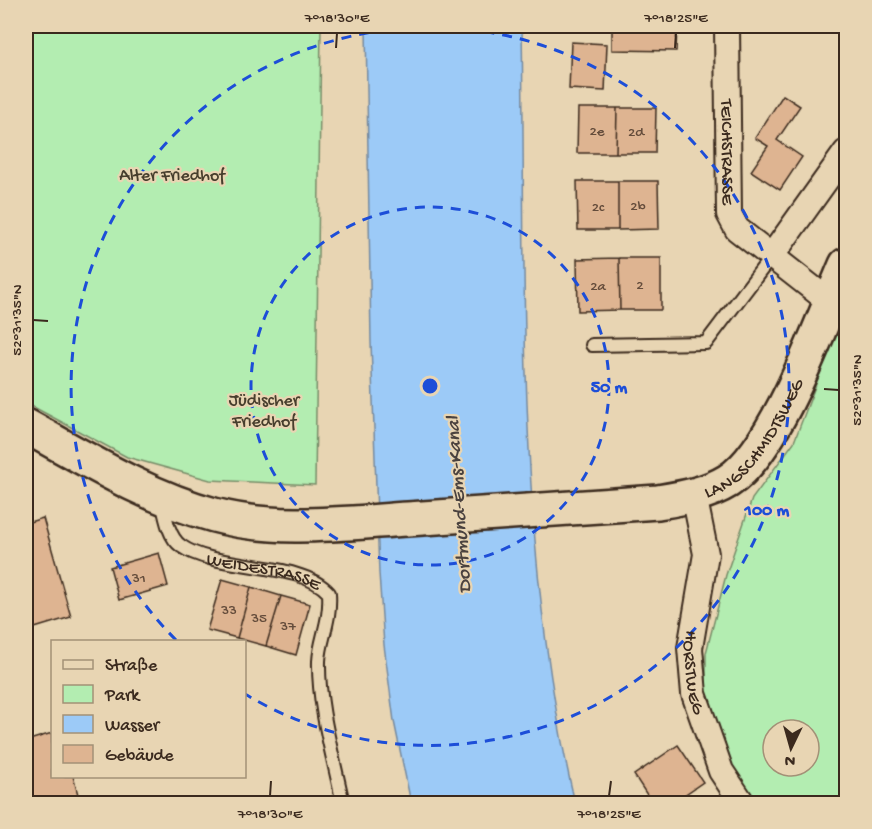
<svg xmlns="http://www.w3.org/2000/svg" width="872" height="829" viewBox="0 0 872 829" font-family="'Gochi Hand',sans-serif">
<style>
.green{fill:#b3edb1;stroke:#778c68;stroke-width:1.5;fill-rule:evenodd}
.water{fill:#9ccaf7;stroke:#758aa0;stroke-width:1.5}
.building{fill:#deb491;stroke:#3b2a1e;stroke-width:1.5}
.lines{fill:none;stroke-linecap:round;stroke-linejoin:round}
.lane-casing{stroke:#3b2a1e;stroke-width:16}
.street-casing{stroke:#3b2a1e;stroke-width:28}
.secondary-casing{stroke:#3b2a1e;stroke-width:38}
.lane{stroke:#e8d5b3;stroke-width:12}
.street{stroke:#e8d5b3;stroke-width:24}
.secondary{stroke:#e8d5b3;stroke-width:33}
.ticks{fill:none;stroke:#3b2a1e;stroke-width:2}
.ring{fill:none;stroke:#1d4ed8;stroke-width:3;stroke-dasharray:10 8}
.labels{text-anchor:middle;stroke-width:4.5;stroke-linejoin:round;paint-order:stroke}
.number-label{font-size:15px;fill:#644c3b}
.street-label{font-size:18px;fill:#3b2a1e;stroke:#e8d5b3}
.park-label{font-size:18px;fill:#473e2d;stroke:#e8d5b3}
.water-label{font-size:20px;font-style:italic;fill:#4a423f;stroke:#e8d5b3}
.centre{fill:#1d4ed8;stroke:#e8d5b3;stroke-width:3}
.ring-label{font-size:18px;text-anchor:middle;font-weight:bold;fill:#1d4ed8;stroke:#e8d5b3;stroke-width:4.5;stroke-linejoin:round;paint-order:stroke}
.neatline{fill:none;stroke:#3b2a1e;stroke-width:2}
.ticks-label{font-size:15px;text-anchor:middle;fill:#3b2a1e}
</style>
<rect width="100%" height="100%" fill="#e8d5b3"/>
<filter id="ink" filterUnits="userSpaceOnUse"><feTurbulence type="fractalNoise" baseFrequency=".0167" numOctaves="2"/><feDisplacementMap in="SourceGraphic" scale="12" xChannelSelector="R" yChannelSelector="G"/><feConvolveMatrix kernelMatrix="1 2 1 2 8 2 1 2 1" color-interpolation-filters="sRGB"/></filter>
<g filter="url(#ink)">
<path class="green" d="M26,26H321L315,485L210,480L127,457L26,403Z
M846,305V803H746L706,725V653L726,575L752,499L794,442ZM773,730H809V766H773Z"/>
<path class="water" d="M366,26H522C526,285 515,549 575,803H411L394,721L384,645L379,573L371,342Z"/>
<path class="building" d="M612,26H677L676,51L612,50Z
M571,42L607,44L605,91L569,89Z
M783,95L800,106L777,140L802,157L780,190L751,171L768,146L755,138Z
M578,108H617L616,153H577Z
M617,108H656L655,153H616Z
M577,181H618V230H578Z
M618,181H658L659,229L618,230Z
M619,258L620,310L578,311L577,259Z
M619,258H661V310H620Z
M43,518L71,617L28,630L26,620V523Z
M159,553L168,586L119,600L110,567Z
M222,579L251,587L237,638L207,630Z
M251,587L281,596L266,646L237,638Z
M281,596L310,604L296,655L266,646Z
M52,733V776H73L80,802L26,804V741Z
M678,745L703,782L671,804H653L634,775Z"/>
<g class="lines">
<g class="lane-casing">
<g id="lane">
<path d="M592,345L706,343L771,257"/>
<path id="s1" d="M162,500C165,514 168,537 181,546C216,571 300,560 329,593C331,621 320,639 319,661C318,708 334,758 343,804"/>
</g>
</g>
<g class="street-casing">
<g id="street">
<path id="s2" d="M727,26L729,214L737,229L830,302"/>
<path d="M771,257L846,152"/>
<path id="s3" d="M694,495L706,554L690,648L694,694L721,771L743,804"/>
</g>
</g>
<g class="secondary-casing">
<g id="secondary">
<path id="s4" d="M26,426C86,459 147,497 214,515C277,532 344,523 408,519C492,514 575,508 658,502C682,498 707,494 728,481C777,450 822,320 846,265"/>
</g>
</g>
<use href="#lane" class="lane"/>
<use href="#street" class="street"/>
<use href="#secondary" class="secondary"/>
</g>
</g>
<path class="ticks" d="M336,48L337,33M675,48L676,33M33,320L48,321M824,389L839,390M270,796L271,781M609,796L611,781"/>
<g class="ring">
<circle cx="430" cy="386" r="179"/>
<path d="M176 640A359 359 0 1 1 245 694"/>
</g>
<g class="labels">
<g class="number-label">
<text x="597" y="135">2e</text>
<text x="636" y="136">2d</text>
<text x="638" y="210">2b</text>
<text x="598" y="211">2c</text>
<text x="640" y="289">2</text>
<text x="598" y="290">2a</text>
<text x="139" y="582">31</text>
<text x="229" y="614">33</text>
<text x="259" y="622">35</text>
<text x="288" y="630">37</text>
</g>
<g class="street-label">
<text dy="6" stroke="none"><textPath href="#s2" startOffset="126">TEICHSTRASSE</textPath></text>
<text dy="6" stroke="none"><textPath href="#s4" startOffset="777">LANGSCHMIDTSWEG</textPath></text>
<text dy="6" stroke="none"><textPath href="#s1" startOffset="138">WEIDESTRASSE</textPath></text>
<text dy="6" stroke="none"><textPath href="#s3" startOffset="180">HORSTWEG</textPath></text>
</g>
<g class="park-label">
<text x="172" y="180">Alter Friedhof</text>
<text x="264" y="405">Jüdischer<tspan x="264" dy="21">Friedhof</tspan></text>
</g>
<g class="water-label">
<text transform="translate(457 505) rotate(-94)" y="7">Dortmund-Ems-Kanal</text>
</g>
</g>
<circle cx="430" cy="386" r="9" class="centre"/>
<g class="ring-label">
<text x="609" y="392">50 m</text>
<text x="767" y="515">100 m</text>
</g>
<rect width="872" height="829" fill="none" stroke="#e8d5b3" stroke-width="66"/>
<rect x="51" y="640" width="195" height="138" fill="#e8d5b3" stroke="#a39177" stroke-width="1.5"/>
<rect x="63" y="660" width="30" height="9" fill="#e8d5b3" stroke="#a39177" stroke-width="1.5"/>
<text x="105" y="670" font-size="18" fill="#3b2a1e">Straße</text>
<rect x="63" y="685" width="30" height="18" fill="#b3edb1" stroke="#a39177" stroke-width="1.5"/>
<text x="105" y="700" font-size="18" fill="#3b2a1e">Park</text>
<rect x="63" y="715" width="30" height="18" fill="#9ccaf7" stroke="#a39177" stroke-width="1.5"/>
<text x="105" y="730" font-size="18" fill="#3b2a1e">Wasser</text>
<rect x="63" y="745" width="30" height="18" fill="#deb491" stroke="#a39177" stroke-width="1.5"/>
<text x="105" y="760" font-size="18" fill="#3b2a1e">Gebäude</text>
<g transform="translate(791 748) rotate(185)"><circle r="28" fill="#e8d5b3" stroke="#a39177" stroke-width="1.5"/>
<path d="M0-4.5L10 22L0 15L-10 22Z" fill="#3b2a1e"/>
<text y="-9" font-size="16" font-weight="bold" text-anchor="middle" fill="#3b2a1e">N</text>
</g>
<rect x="33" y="33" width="806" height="763" class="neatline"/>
<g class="ticks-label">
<text x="337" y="22">7°18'30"E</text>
<text x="676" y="22">7°18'25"E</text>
<text transform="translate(16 320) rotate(-90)" y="5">52°31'35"N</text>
<text transform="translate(856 390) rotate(-90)" y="5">52°31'35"N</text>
<text x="270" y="818">7°18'30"E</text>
<text x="609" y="818">7°18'25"E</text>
</g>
</svg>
